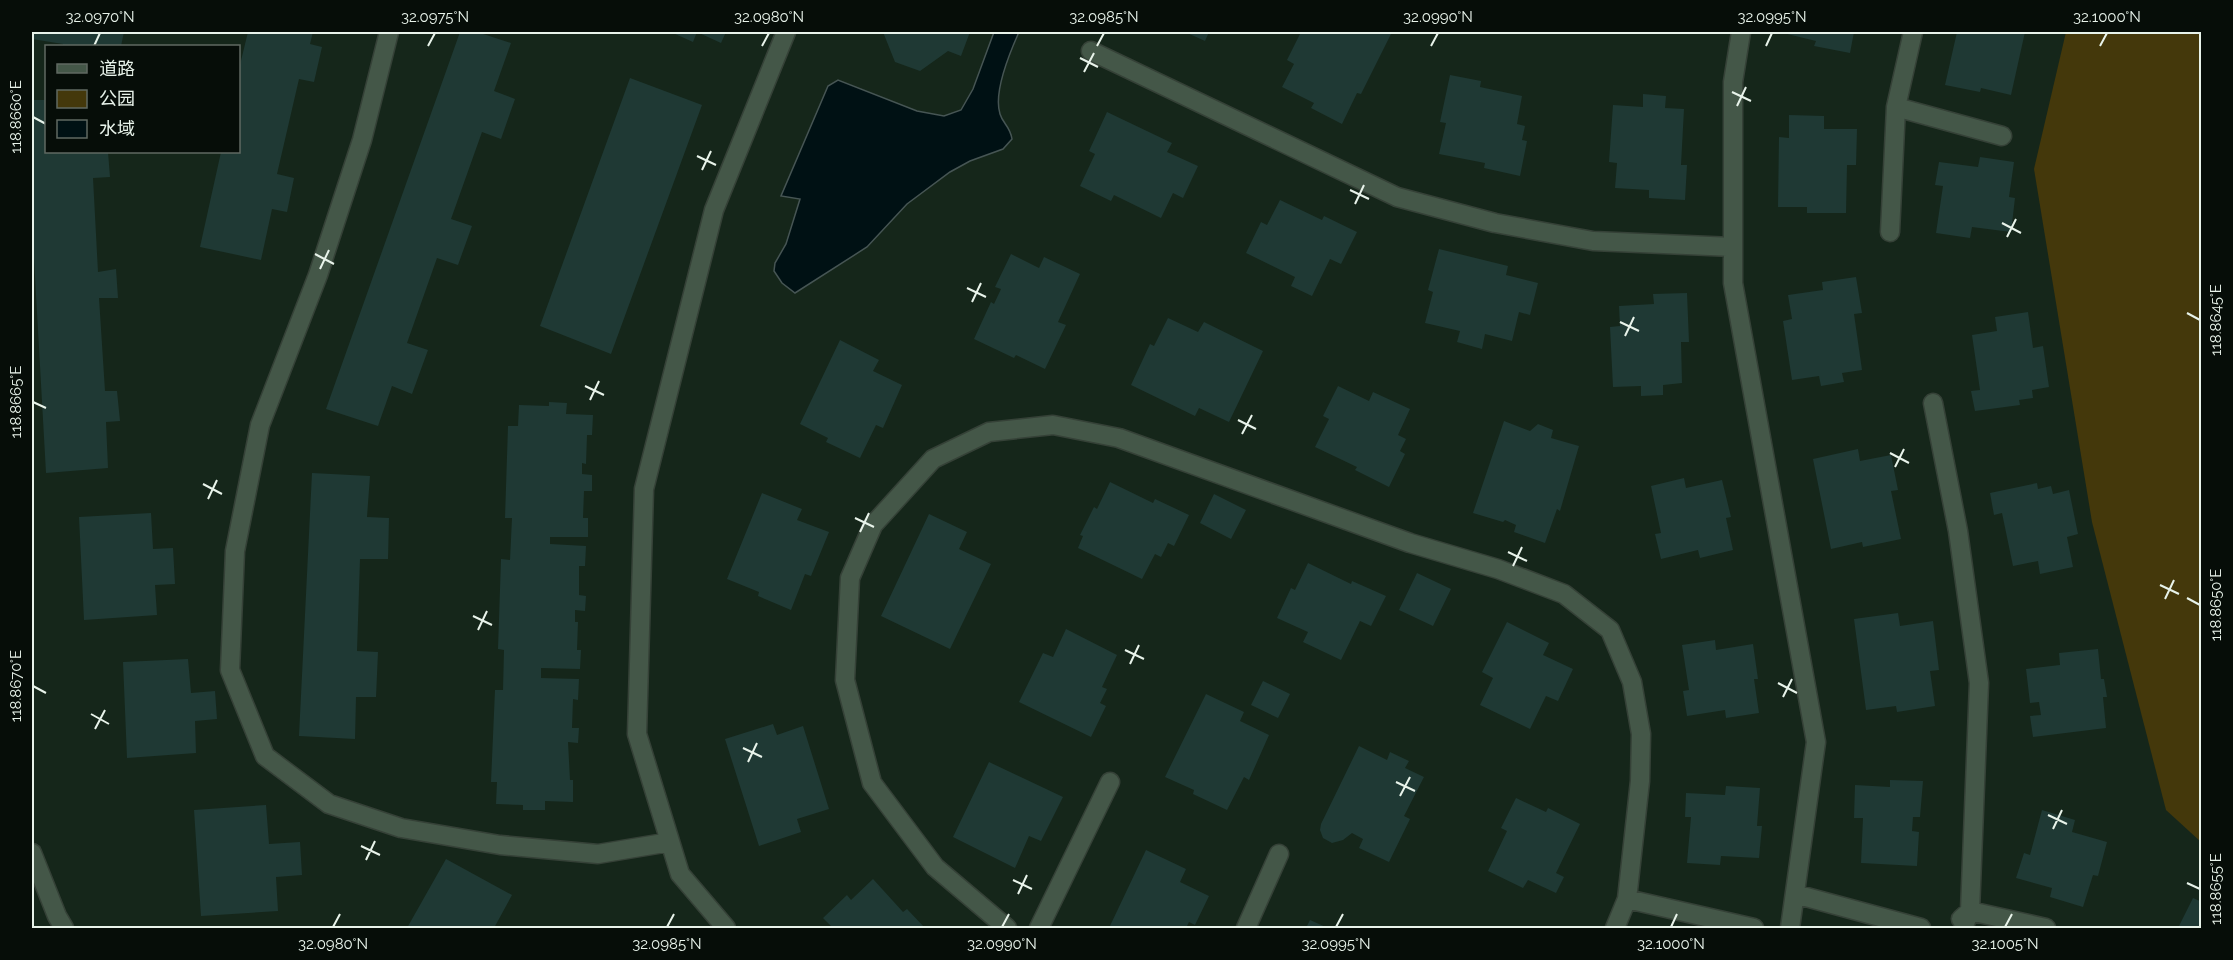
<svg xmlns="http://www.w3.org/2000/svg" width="2233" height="960" viewBox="0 0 2233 960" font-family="Raleway,'Noto Sans SC',sans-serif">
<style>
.green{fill:#44380b}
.water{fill:#001114;stroke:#465554;stroke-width:1.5}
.building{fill:#1f3934}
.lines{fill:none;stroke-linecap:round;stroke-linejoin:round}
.minor-casing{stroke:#354137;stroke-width:21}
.minor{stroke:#445748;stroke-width:18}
.ticks{fill:none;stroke:#e8f3ea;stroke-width:2}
.neatline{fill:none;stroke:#e8f3ea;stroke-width:2}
.ticks-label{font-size:15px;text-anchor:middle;fill:#e8f3ea}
</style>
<rect width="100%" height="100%" fill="#15261a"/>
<path class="green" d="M2066,32H2201V842L2166,810L2092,522L2034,169Z"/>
<path class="water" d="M994,32H1019C1010,52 993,92 1000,114C1003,124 1010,126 1012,139L1003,149L970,161L950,172L907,204L867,247L795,293L782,283L774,271L775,263L786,244L800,199L781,196L828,86L838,80L917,111L944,116L961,110L973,89Z"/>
<path class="building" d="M33,32H124L121,46H63V44L32,39Z
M248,32H313L310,44L322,47L314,82L299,79L277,174L294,178L287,212L272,209L261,260L200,247L221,152H238V73Z
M460,32H477L511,43L494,91L515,99L501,139L482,132L451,219L472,226L458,265L437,258L407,343L428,350L412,394L392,386L378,426L326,409Z
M673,32H726L721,43L697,32L693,42L673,33Z
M883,32H970L961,56L948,51L920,71L895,62Z
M1185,32H1209L1205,41Z
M1301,32H1385L1391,34L1361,94L1357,93L1342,124L1311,108L1314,103L1282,87L1294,64L1287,60Z
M1779,32H1854L1850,53L1814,46L1816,41Z
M1957,32H2025L2011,95L1981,88L1980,92L1945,85Z
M1450,75L1481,81L1480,87L1522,96L1517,124L1525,126L1522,140L1527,141L1520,176L1484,168L1485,163L1439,154L1446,123L1440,122Z
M630,78L702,105L611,354L540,326Z
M1643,94L1666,96L1665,108L1684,109L1681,165H1687L1685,200L1649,198V190L1615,188L1617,163L1609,162L1613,105L1643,107Z
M32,100H46V152H108L110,177L93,178L98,272L116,269L118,298H99L105,391H117L120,421L106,422L108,468L46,473L32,223Z
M1107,112L1172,143L1167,152L1198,166L1183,198L1173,193L1161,218L1114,195L1111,201L1080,186L1095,154L1089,151Z
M1789,115L1824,116V129H1857L1856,165H1847L1846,213H1807V207H1778L1779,137L1789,138Z
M1980,157L2014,162L2009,197L2015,198L2011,232L1972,227L1970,238L1936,233L1943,186L1935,185L1939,162L1978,167Z
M1280,200L1322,220L1324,216L1357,232L1341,264L1330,259L1312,296L1291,286L1295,277L1246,253L1261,222L1267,225Z
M1439,249L1508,266L1506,275L1538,283L1530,315L1519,312L1512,341L1485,334L1482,349L1457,342L1460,331L1425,323L1433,292L1428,290Z
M1011,254L1039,268L1044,257L1080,274L1058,322L1066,325L1045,369L1016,355L1014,358L974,339L991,302L994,304L1001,289L995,287Z
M1856,277L1862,313L1854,314L1862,370L1842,373L1844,382L1821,386L1819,376L1792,380L1783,321L1792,319L1788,295L1823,290L1822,282Z
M1687,293L1689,342H1681L1682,383L1663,385V395L1641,396V386L1613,387L1610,327L1620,326L1619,306L1654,304L1653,294Z
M2028,312L2033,348L2043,346L2049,387L2032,390L2033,398L2019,400L2020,405L1975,411L1971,391L1980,390L1972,335L1997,331L1995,317Z
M1168,318L1198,332L1204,322L1263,351L1229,422L1199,408L1195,416L1131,385L1150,344L1154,346Z
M840,340L879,360L873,371L902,385L883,428L876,425L860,458L826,442L828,438L800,424Z
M1338,386L1369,401L1373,392L1410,409L1398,435L1406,439L1400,451L1405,454L1389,487L1355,470L1357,467L1315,447L1329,419L1323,416Z
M549,402L567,403L566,414L593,415L592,435H587L586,464L582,463V474L592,475V491H584L583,518H588V537H550V544L586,546L585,566H579V595L586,596L585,611L575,610V622H578L577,650H581L580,669L541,668V678L579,679L578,700L573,699L572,728H579L578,743L568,742L570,780H573V802L545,801V810H523V805L496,804L497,782H491L495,690H503L504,650L498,649L501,559L510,560L512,518H505L508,426H518L519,405L549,406Z
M1504,421L1530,431L1538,424L1553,430L1551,438L1579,446L1560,511L1557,509L1545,543L1514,532L1516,525L1505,520L1503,522L1473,513Z
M1858,449L1860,461L1891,455L1898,490L1891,491L1901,539L1863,547L1862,542L1831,549L1813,459Z
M312,473L370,476L367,517L389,518L388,559H360L357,651L378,652L376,697H356L355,739L299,736Z
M1684,478L1686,488L1722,480L1731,517L1726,518L1733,550L1700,558L1698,550L1661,559L1655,534L1661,533L1651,486Z
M1110,482L1153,503L1155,499L1189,515L1174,546L1168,543L1161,557L1155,554L1142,579L1078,548L1083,536L1080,535L1094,507L1097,509Z
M2037,483L2038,489L2051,486L2053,494L2069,490L2078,534L2067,537L2073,567L2040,574L2038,561L2013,566L2002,513L1994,515L1990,493Z
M762,493L802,509L797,520L829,532L811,576L805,574L791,610L758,596L759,592L727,579Z
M1214,494L1246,510L1231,539L1200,523Z
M151,513L153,549L173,548L175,584L155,585L157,615L84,620L79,517Z
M929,514L967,532L959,549L991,564L950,649L881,616Z
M1308,563L1351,584L1352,581L1386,596L1371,626L1360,621L1341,660L1303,642L1308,632L1277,618L1291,588L1295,590Z
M1417,573L1451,589L1433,626L1399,610Z
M1898,613L1900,626L1933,621L1939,670L1930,671L1935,706L1897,712L1896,706L1866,710L1854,619Z
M1507,622L1549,643L1543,655L1573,669L1558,701L1546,696L1530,729L1480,705L1493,678L1482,672Z
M1066,629L1117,655L1102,687L1107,689L1100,703L1106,706L1091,737L1019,702L1043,653L1053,657Z
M1715,640L1716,650L1753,644L1758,679H1754L1759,713L1726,718L1725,710L1687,716L1683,691L1689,690L1682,645Z
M2098,649L2101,679H2104L2107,697H2103L2106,728L2033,737L2030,716L2041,715L2039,702L2030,703L2026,669L2060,665L2059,653Z
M188,659L191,693L215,691L217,719L195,721L196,753L127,758L123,662Z
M1263,681L1290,694L1278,718L1251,705Z
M1206,694L1244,712L1240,721L1269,735L1249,780L1244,777L1227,810L1193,794L1194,790L1165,777Z
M773,724L777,735L803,726L829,809L797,819L801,832L759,846L725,739Z
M1359,746L1387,760L1390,752L1409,761L1405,768L1424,777L1404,816L1410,819L1389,862L1359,848L1363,839L1352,833L1343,840L1332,843L1323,838L1320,830L1321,824Z
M989,762L1063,797L1041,841L1029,836L1015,868L953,837Z
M1890,780L1923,781L1920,817H1913L1912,831L1919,832L1917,866L1861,863L1863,818H1854L1855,785L1890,787Z
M1726,786L1760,788L1757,826H1762L1759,858L1721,856L1720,865L1687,863L1691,817H1685L1686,793L1725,795Z
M1516,798L1546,812L1548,808L1580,824L1556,873L1564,877L1556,893L1528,880L1523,888L1488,871L1507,831L1501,828Z
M266,805L269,844L300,842L302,875L276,877L278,911L201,916L194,810Z
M2042,810L2075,820L2072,832L2107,842L2098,876L2093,875L2083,907L2050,897L2052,888L2016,878L2024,853L2030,855Z
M1146,850L1186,869L1180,882L1209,896L1195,925L1189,922L1186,928H1109Z
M446,859L512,895L494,928H407Z
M873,879L903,912L907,909L925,928H833L823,918L847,895L851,900Z
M2193,898L2202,902V928H2178Z
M1310,920L1328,928H1306Z"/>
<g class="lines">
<g class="minor-casing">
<path id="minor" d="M389,32L362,140L318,275L260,425L235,551L230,670L265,756L329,804L401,828L500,845L598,854L670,842
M1741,32L1733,82V283L1816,742L1790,928
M1091,51L1397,197L1495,223L1593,241L1733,247
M1896,107L2002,136
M1890,232L1896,107L1913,32
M1933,403L1958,531L1979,683L1970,911L1963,928
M32,853L57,916L64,928
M1795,894L1921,928
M1627,899L1754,928
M1961,919L1970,911L2046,928
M726,928L680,874L637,734L644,489L714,210L786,32
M1007,928L935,867L872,783L845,680L850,578L873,525L933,459L989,432L1053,425L1119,438L1410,543L1498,569L1564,594L1610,630L1632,682L1641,734L1640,781L1627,899L1615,928
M1039,928L1110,782
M1246,928L1279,854"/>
</g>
<use href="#minor" class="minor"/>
</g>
<path class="ticks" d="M94,46L100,33M428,46L435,33M762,46L769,33M1097,46L1104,33M1431,46L1438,33M1766,46L1772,33M2100,46L2107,33M1080,58L1098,67M1084,72L1094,53M1732,92L1751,101M1737,106L1746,87M33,117L46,124M697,156L716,165M702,170L711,151M1350,190L1369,199M1355,204L1364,185M2002,223L2021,233M2007,237L2016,219M315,254L334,264M320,269L329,250M967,288L986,297M972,302L981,283M2187,313L2200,320M1620,322L1639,331M1625,336L1634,317M585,386L604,395M590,400L599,381M33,402L46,408M1238,420L1256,429M1242,434L1252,415M1890,453L1909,463M1895,467L1904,449M203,484L222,494M208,499L217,480M855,518L874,527M860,532L869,513M1508,552L1527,561M1513,566L1522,547M2160,585L2179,594M2187,598L2200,605M2165,599L2174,580M473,616L492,625M478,630L487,611M1125,650L1144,659M1130,664L1139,645M1778,683L1797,693M33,686L46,693M1783,697L1792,679M91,714L109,724M95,729L105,710M743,748L762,757M748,762L757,743M1396,782L1415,791M1400,796L1410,777M2048,815L2067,824M2053,829L2062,810M361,846L380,855M366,860L375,841M1013,880L1032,889M2187,883L2200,889M1018,894L1027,875M333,927L340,914M667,927L674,914M1002,927L1009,914M1336,927L1343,914M1671,927L1677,914M2005,927L2012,914"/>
<rect width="2233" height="960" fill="none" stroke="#060d08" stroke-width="66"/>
<rect x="45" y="45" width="195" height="108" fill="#060d08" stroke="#606962" stroke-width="1.5"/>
<rect x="57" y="64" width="30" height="9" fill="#445748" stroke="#606962" stroke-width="1.5"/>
<text x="99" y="75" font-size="18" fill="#e8f3ea">道路</text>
<rect x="57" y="90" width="30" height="18" fill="#44380b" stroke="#606962" stroke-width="1.5"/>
<text x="99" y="105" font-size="18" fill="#e8f3ea">公园</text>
<rect x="57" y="120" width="30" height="18" fill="#001114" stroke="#606962" stroke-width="1.5"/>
<text x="99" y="135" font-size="18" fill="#e8f3ea">水域</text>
<rect x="33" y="33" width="2167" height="894" class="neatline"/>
<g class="ticks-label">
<text x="100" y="22">32.0970°N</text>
<text x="435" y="22">32.0975°N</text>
<text x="769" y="22">32.0980°N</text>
<text x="1104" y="22">32.0985°N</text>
<text x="1438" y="22">32.0990°N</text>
<text x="1772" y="22">32.0995°N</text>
<text x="2107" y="22">32.1000°N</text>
<text transform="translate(16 117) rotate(-90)" y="5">118.8660°E</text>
<text transform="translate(2216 320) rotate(-90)" y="5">118.8645°E</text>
<text transform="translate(16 402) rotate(-90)" y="5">118.8665°E</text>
<text transform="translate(2216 605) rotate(-90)" y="5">118.8650°E</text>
<text transform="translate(16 686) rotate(-90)" y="5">118.8670°E</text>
<text transform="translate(2216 889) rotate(-90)" y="5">118.8655°E</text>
<text x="333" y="949">32.0980°N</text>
<text x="667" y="949">32.0985°N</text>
<text x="1002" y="949">32.0990°N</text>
<text x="1336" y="949">32.0995°N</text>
<text x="1671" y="949">32.1000°N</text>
<text x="2005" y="949">32.1005°N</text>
</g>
</svg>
